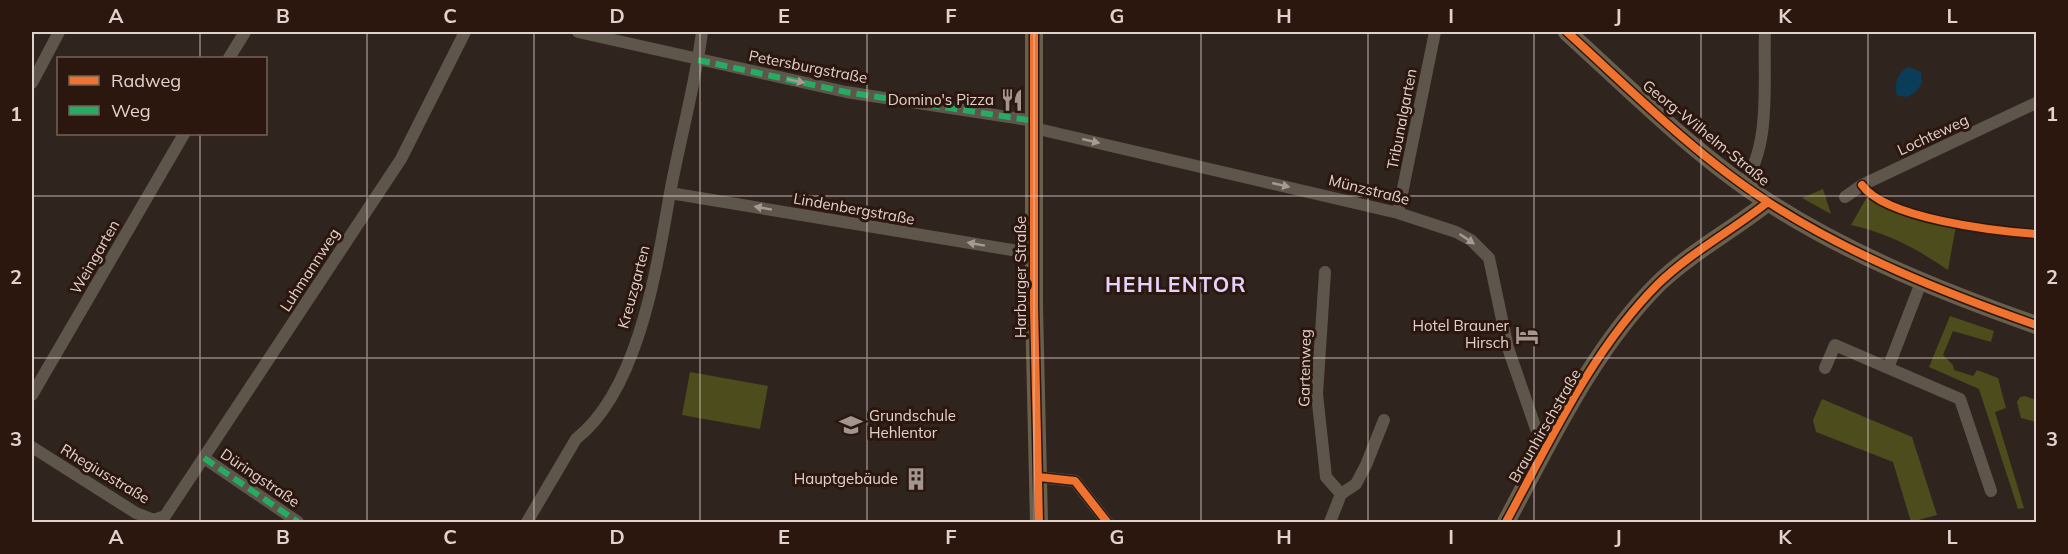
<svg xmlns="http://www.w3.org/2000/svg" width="2068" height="554" viewBox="0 0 2068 554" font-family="Mulish,sans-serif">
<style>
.green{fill:#4c4c1c}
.water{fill:#093d59}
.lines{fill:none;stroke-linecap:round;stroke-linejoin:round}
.minor{stroke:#5e564b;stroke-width:12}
.primary{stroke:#695f4d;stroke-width:18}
.quiet{stroke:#26ab63;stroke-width:6;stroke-dasharray:12 6;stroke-linecap:butt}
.cycleway-casing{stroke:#2c170f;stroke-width:11}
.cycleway{stroke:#ef722f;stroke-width:8}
.oneway{fill:#a69a92}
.grid{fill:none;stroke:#e1d2cd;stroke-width:1.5;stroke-opacity:0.55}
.labels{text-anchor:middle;stroke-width:6;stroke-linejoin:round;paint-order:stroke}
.street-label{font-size:15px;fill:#e1d2cd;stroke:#2c170f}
.poi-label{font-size:15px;fill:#e1d2cd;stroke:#2c170f;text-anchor:end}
.district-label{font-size:21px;font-weight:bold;letter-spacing:1.5px;fill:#e2d2fd;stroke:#2c170f}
.neatline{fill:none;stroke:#e1d2cd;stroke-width:2}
.grid-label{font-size:20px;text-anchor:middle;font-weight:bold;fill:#e1d2cd}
</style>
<rect width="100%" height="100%" fill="#30241f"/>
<path class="green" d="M1823,189L1831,214L1802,198Z
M1867,197L1912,218L1956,226L1948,270C1917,249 1888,233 1851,225Z
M1950,316L1994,331L1991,342L1953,331L1943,355L1953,365L1954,370L1973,376L1977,370L1998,378L2006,408L1995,412L2024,508L2018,509L1979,389L1929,367Z
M690,372L768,386L760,429L682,415Z
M2025,396L2036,400V422L2021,418L2017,402L2020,397Z
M1822,399L1912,437L1937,515L1911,522L1893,462L1816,432L1813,420Z"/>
<path class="water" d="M1909,67L1921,72L1922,83C1916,93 1909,100 1897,95C1893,83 1898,72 1909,67Z"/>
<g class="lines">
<path class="minor" d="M578,32L846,92L1034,121
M229,58L245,32
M32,83L59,32
M1034,128L1398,213L1456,232L1471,240L1489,258L1508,348L1544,452
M1743,184C1772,146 1763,78 1765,32
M670,193L1012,250L1034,252
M1845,197L1862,185L2036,103
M1398,213L1435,32
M1325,272L1317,394L1326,477L1341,494
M1922,280L1888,368L1960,399L1991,491
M1825,368L1835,345L1888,368
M32,395L184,134
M32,447L136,513L154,520L165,516L401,159L465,32
M204,458L298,522
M1039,477L1075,481L1107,522
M527,522L576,439C639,390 657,266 670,193C680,139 695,86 702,32
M1330,522L1341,494L1356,484L1366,465L1384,420"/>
<path class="primary" d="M1034,32V307L1039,522
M1567,32C1631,90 1695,155 1768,202C1850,255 1945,293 2036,325
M1506,522C1550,441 1592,350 1658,284C1691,252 1733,230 1768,202"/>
<path class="quiet" d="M698,60L846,92L1034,121
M204,458L298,522"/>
<g class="cycleway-casing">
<path id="cycleway" d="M1034,32V307L1039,522
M1567,32C1631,90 1695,155 1768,202C1850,255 1945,293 2036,325
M1862,185C1886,219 1996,231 2036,234
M1039,477L1075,481L1107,522
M1506,522C1550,441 1592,350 1658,284C1691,252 1733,230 1768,202"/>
</g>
<use href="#cycleway" class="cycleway"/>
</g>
<defs><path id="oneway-solid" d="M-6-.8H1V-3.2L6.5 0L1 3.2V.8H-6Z" transform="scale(1.5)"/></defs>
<g class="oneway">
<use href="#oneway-solid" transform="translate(796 81) rotate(12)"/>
<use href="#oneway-solid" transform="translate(1091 141) rotate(13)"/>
<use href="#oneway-solid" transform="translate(1281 185) rotate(13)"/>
<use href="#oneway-solid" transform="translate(763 208) rotate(-170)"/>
<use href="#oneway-solid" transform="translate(1467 239) rotate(34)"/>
<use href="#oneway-solid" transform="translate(976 244) rotate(-170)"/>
</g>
<path class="grid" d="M200,32V58M367,32V522M534,32V522M700,32V522M867,32V522M1034,32V522M1201,32V522M1368,32V522M1534,32V522M1701,32V522M1868,32V522M200,134V522M32,196H2036M32,358H2036"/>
<defs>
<g id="restaurant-bare" transform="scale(1.8)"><path d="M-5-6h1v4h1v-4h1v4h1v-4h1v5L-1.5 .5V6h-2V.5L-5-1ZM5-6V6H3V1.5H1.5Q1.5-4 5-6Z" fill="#a39590" stroke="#2c170f" stroke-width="2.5" paint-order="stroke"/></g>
<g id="hotel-bare" transform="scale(1.8)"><path d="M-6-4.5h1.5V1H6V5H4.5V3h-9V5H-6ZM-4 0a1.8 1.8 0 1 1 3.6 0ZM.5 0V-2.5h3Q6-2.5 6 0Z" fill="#a39590" stroke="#2c170f" stroke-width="2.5" paint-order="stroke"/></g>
<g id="school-bare" transform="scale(1.8)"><path d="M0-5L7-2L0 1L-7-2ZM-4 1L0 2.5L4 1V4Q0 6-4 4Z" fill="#a39590" stroke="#2c170f" stroke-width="2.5" paint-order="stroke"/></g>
<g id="building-bare" transform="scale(1.8)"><path d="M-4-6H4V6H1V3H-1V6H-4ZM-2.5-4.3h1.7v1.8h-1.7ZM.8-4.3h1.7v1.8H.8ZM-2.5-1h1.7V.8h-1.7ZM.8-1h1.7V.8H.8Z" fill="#a39590" stroke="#2c170f" stroke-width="2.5" paint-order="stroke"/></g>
</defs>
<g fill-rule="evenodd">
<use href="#restaurant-bare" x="1012" y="100"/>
<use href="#hotel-bare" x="1527" y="335"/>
<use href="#school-bare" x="851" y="425"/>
<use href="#building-bare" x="916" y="479"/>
</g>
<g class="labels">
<g class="street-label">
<text transform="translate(808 67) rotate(11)" y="5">Petersburgstraße</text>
<text transform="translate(1402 119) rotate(-79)" y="5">Tribunalgarten</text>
<text transform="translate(1706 133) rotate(39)" y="5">Georg-Wilhelm-Straße</text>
<text transform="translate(1933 135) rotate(-25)" y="5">Lochteweg</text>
<text transform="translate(1369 190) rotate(14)" y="5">Münzstraße</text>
<text transform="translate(854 209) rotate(10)" y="5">Lindenbergstraße</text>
<text transform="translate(95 257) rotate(-60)" y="5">Weingarten</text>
<text transform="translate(310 270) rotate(-57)" y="5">Luhmannweg</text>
<text transform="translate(1021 277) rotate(-90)" y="5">Harburger Straße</text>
<text transform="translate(634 287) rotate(-75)" y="5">Kreuzgarten</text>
<text transform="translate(1305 368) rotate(-89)" y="5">Gartenweg</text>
<text transform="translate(1545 426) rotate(-60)" y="5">Braunhirschstraße</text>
<text transform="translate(105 474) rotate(31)" y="5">Rhegiusstraße</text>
<text transform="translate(260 478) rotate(34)" y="5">Düringstraße</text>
</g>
<g class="poi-label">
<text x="994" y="105">Domino's Pizza</text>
<text x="1509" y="331">Hotel Brauner<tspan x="1509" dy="17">Hirsch</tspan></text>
<text x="869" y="421" text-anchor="start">Grundschule<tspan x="869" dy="17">Hehlentor</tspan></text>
<text x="898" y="484">Hauptgebäude</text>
</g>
<g class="district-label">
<text x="1176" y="292">HEHLENTOR</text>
</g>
</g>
<rect width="2068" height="554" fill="none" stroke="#2c170f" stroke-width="66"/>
<rect x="57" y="57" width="210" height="78" fill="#2c170f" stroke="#74625b" stroke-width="1.5"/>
<rect x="69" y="76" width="30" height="9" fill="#ef722f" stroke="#74625b" stroke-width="1.5"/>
<text x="111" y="87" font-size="18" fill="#e1d2cd">Radweg</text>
<rect x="69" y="106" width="30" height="9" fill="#26ab63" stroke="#74625b" stroke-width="1.5"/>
<text x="111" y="117" font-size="18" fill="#e1d2cd">Weg</text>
<rect x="33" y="33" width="2002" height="488" class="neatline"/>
<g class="grid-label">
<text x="116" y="23">A</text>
<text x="283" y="23">B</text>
<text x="450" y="23">C</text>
<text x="617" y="23">D</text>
<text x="784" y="23">E</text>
<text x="951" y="23">F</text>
<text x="1117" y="23">G</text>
<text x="1284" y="23">H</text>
<text x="1451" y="23">I</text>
<text x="1618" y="23">J</text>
<text x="1785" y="23">K</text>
<text x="1952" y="23">L</text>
<text x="16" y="121">1</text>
<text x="2052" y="121">1</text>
<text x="16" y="284">2</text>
<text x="2052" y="284">2</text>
<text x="16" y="446">3</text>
<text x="2052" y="446">3</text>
<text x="116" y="544">A</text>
<text x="283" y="544">B</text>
<text x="450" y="544">C</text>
<text x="617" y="544">D</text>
<text x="784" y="544">E</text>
<text x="951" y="544">F</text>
<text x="1117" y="544">G</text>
<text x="1284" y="544">H</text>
<text x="1451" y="544">I</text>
<text x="1618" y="544">J</text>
<text x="1785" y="544">K</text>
<text x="1952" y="544">L</text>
</g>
</svg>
